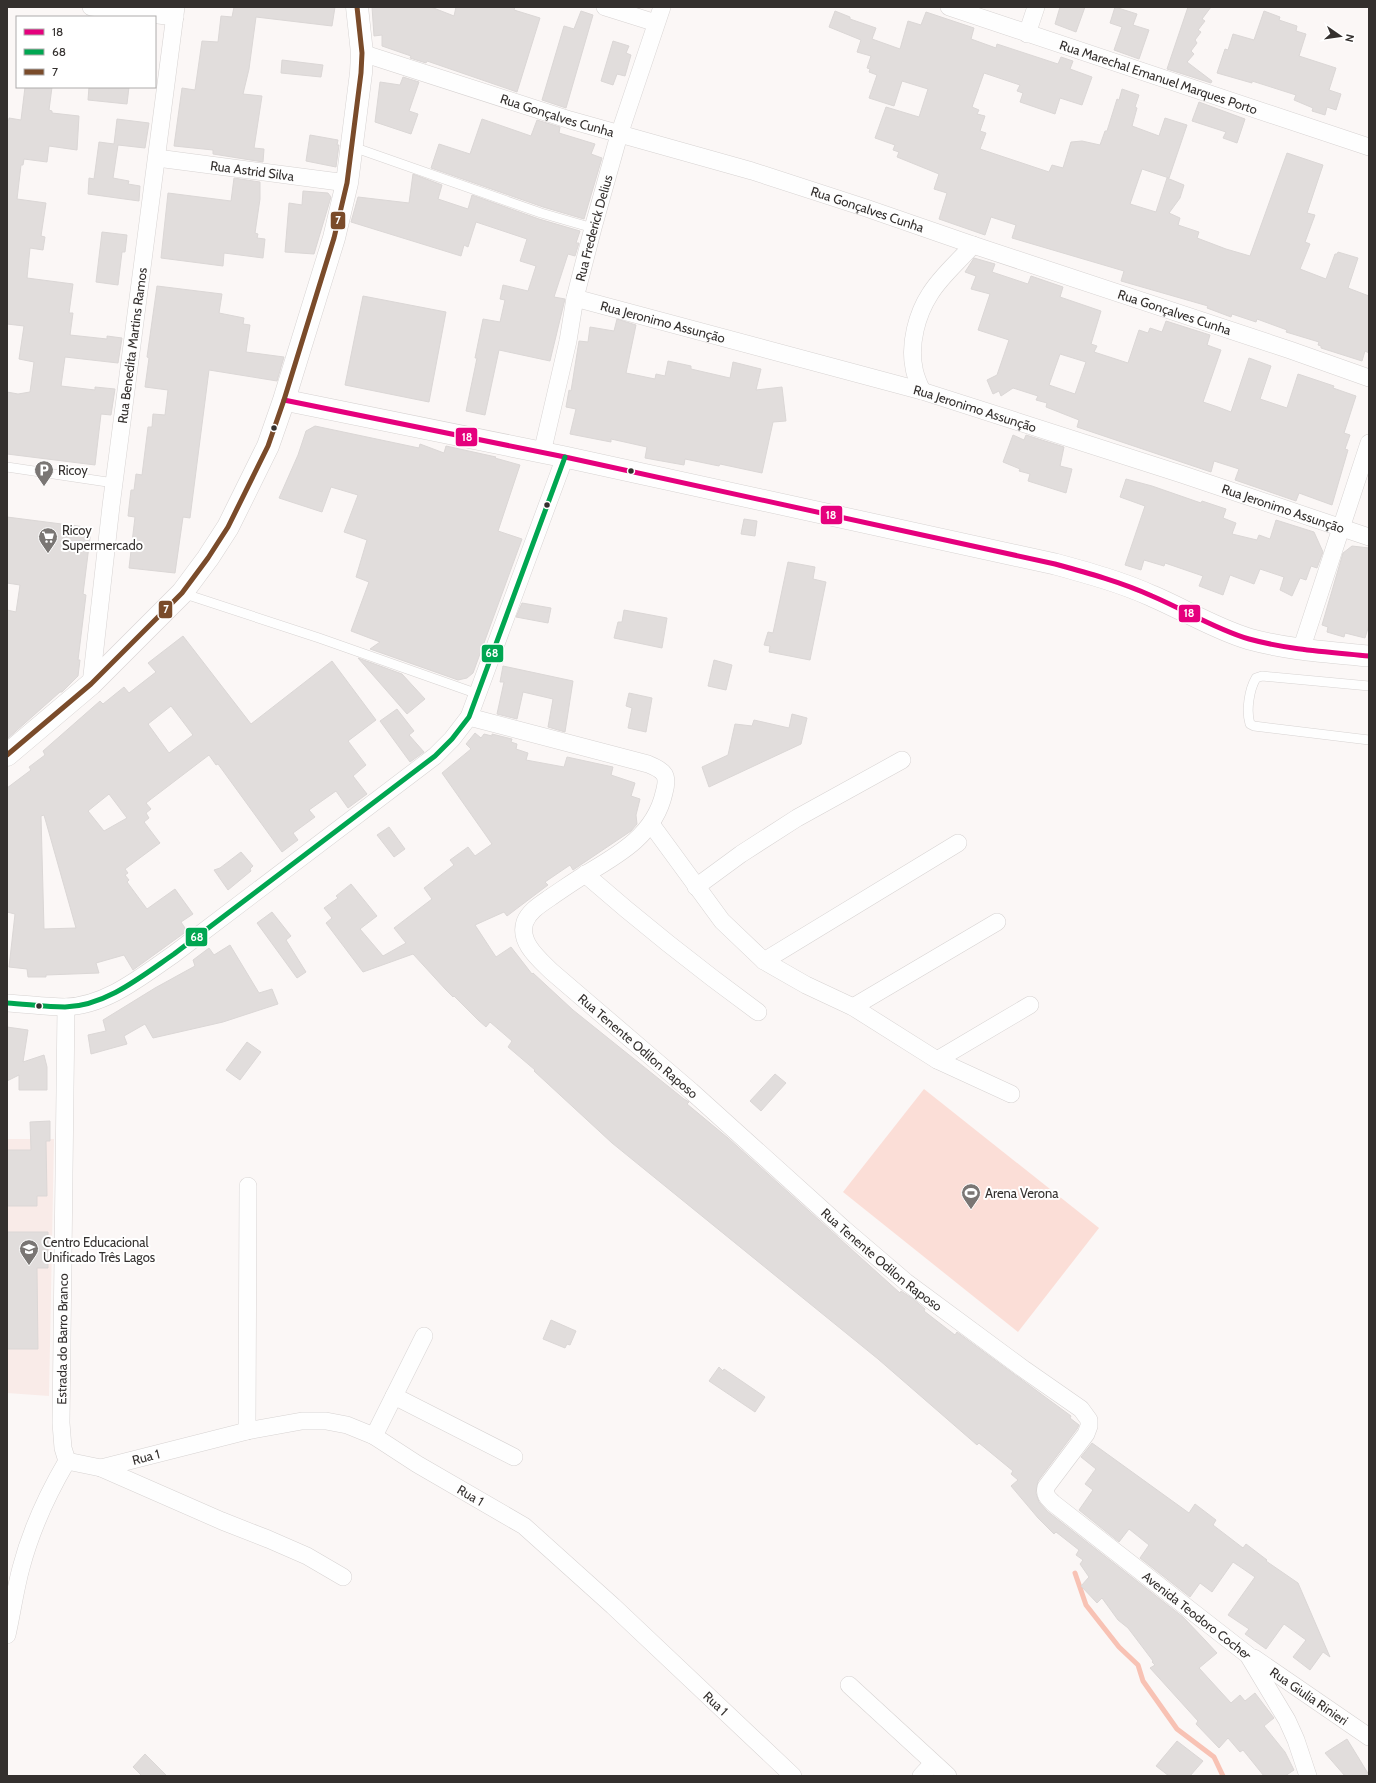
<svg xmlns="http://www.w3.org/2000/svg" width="1376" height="1783" viewBox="0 0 1376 1783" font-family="Cabin,sans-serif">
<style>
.built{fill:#f9ebe8}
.green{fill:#fbded7}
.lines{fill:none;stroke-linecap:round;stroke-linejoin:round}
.stream{stroke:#f8c2b4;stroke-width:5}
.building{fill:#e1dddc;stroke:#dbd7d6;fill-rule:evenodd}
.service-casing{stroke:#d7d3d2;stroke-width:10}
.minor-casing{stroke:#d7d3d2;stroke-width:18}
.tertiary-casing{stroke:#d7d3d2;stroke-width:22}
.secondary-casing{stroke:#d7d3d2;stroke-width:23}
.service{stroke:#fefefe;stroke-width:9}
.minor{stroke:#fefefe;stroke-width:17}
.tertiary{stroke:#fefefe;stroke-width:21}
.secondary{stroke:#fefefe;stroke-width:22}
.bus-1-casing{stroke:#fff;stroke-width:8}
.bus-2-casing{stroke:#fff;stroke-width:8}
.bus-3-casing{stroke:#fff;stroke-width:8}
.bus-1{stroke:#e5007d;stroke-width:5}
.bus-2{stroke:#00a651;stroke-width:5}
.bus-3{stroke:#7a4b2a;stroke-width:5}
.bus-dot{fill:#34302e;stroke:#fff;stroke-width:1.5}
.labels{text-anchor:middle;stroke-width:4;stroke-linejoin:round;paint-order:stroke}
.street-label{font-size:13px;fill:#34302e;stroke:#fff}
.poi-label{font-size:13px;fill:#34302e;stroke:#fff;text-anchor:start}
.line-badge{stroke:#fff;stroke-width:1.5}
.badge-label{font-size:11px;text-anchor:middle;font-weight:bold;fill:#fff}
</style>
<rect width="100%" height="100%" fill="#fbf7f6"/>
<path class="built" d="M7,1139H54L49,1396L7,1393Z"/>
<path class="green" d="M924,1089L1099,1228L1018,1332L843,1192Z"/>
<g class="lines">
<path class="stream" d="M1075,1573L1086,1605L1119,1647L1138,1665L1143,1681L1177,1729L1214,1757L1223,1776"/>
</g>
<path class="building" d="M234,7H335L332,26L256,17L249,69L243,94L262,96L254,148L264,149L263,162L213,154V150L174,146L182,88L195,90L202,41L218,42L221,16L232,17Z
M372,7H431L454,16L456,7H515L514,10L540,18L517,92L427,61L426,63L410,58L411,56L382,46V35L374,36Z
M1060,7H1085L1076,32L1055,24Z
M1115,7L1137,14L1133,25L1149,30L1139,59L1114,50L1122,27L1110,23Z
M1188,7H1211L1202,19L1205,21L1198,30L1201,32L1195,40L1197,43L1191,51L1194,54L1187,62L1212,81L1211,83L1167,69Z
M581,11L593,15L566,108L542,100L564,26L574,29Z
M835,11L850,17V19L876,28L872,39L900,49L908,21L921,25L926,12L974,28L971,39L996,48L997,44L1058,64L1061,57L1073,61L1070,69L1092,77L1082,105L1060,98L1055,114L1020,102L1023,93L1017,91L1020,85L984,73L972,107L979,110L977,114L985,116L980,131L986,133L980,149L1049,172L1052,165L1063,168L1071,142L1082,141L1100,145L1105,131H1107L1117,99L1119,100L1122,89L1139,95L1135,107L1137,108L1132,126L1159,136L1165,118L1187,125L1169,178L1142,169L1130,204L1156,212L1167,178L1184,185L1180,198L1169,213L1180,218L1178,225L1199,232L1197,238L1226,249L1250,256L1287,153L1323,165L1307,213L1315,215L1305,242L1310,244L1300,269L1326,279L1335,254H1337L1338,252L1358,258L1348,288L1369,296V353L1365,351L1362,361L1321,348V346L1318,345L1319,342L1286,332L1287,330L1257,319L1256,322L1232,314L1231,317L1207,308L1208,306L1121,281L1124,271L1012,238L1016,225L991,217L985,235L939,219L947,193L934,189L939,174L897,157L899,152L893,150L895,145L875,138L886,107L919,117L928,89L902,81L894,106L869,98L877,75L869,72L870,69L867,68L871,56L857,52L861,40L829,27Z
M1264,11L1280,17L1279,20L1297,26L1296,31L1306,34L1299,56L1336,68L1329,90L1341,94L1336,110L1327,107L1325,115L1312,111L1313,108L1294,100L1296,95L1252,81V83L1217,73L1225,49L1228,50L1233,34L1254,40Z
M613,41L629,46L626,53L631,55L625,76L617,74L613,85L601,81Z
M282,60L323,65L321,77L281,73Z
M403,77L419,82L409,111L418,114L411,134L375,122L380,82L400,85Z
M25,87H52L49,110L52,111V113L79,116L77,150L49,146L47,162L24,159L23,165H21L17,199L46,203L41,236L45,237L43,250L30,248L27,278L73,284L69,313H73L70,335L107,339V336L122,338L118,363L65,357L61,386L95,390V387L115,389L111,415L101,414L95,465L7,454V392L18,394L30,392L34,362L19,359L24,326L7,324V120H9V118L21,120Z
M89,87H129L127,104L88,100Z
M1199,102L1245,119L1237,143L1223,138L1226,132L1192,121Z
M117,119L149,123L145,148L118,145L113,178L129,181L128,184L140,186L139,201L88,194L89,178L94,179L99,142L114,144Z
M482,119L531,136L537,120L560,127L559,133L595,144L591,154L602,158L584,219L543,207L431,168L439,144L470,154Z
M310,135L338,140L337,145H339L336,167L306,161Z
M413,174L442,185L438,199L468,209L472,195L539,219L580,231L576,243H579L575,256L568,254L554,297L565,299L550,361L499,350L485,415L466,411L477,358H475L483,319L500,322L505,300L500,299L503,285L528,291L536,266L520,261L527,239L476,222L468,247L464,245L461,256L351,222L358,197L409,203Z
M234,178L260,182V199L255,233L258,234L257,238L265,239L263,258L224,253L223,266L161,258L168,193L231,201Z
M303,191L328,193L331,197L314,254L285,252L289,203L302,205Z
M102,232L127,235L125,252H122L118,285L96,282Z
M974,258L995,264L992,272L1028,284L1031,276L1063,287L1060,297L1101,311L1091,344L1097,346L1094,352L1128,363L1139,330L1148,333L1150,328L1162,332L1166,321L1210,335L1207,345L1221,350L1203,402L1218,407L1231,412L1249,358L1271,366L1260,399L1287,408L1298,374L1334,386L1333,388L1356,396L1344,433L1350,435L1345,449L1348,450L1332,505L1299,493L1296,501L1235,480L1239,469L1214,461L1211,472L1077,427L1079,420L1046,407L1047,403L1036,400L1038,396L1013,388L1001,396L999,391L993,394L987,380L997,375L1009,340L978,330L990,294L971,289L976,276L965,272ZM1060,354L1086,362L1075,394L1049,385Z
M157,286L222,294L219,313L244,318L243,324L250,325L246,352L284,357L277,381L209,370L190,518L183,517L175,573L129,568L135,517L128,516L131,490H134L136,474L142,475L148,427H152L153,414L165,415L168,390L145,387L149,358L147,357Z
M363,296L446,312L429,402L345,385Z
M617,319L636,325L626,373L655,379L656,374L665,376L668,361L691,366V369L730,378L733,362L761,369L756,390L782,387L786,421L773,422L762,473L720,464L719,466L685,459L684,465L645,458L647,447L611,439V442L570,434L576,409L566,407L569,390L571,391L579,341L588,342L590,327L614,331Z
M315,426L419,448L420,444L444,453L446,446L496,457L495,458L520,465L498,531L522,539L473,673L467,678L458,680L370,649L380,642L351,631L369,582L356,577L367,540L344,532L358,495L331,487L322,512L279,498L298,455L306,431Z
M1013,435L1024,440L1026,435L1064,447L1060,466L1072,469L1066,493L1028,481L1030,474L1019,471L1020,469L1003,462Z
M1126,479L1152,486L1201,503L1202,501L1226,509L1223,518L1236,523L1232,534L1257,540L1259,535L1270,539L1276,520L1314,532L1323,552L1317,568L1311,566L1306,580L1300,578L1292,596L1280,590L1284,577L1260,569L1254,584L1230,575L1223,595L1199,586L1203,576L1165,563L1164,566L1144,560L1141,570L1125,565L1145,506L1120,497Z
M7,517L85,527V529L91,530L83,594L86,595L78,660H80L78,676L62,692H60L7,739V610L16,612L20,585L7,583Z
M744,519L757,521L755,536L741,534Z
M1352,546L1369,548V625L1365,638L1345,633L1344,637L1327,632L1328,627L1322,625L1343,553Z
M788,562L815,567L813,579L826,582L810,660L769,652L770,646L764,645L768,632L773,633Z
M522,603L551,608L548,623L516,617Z
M624,610L667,618L662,648L614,638L618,622H622Z
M183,636L251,724L332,661L376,720L348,741L366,765L353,776L367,794L348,808L336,791L309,810L315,817L293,833L298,840L282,852L218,764L216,765L209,755L146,803L151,809L146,813L149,818L144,822L160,843L125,869L128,873L125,875L129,880L127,882L147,909L175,889L193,914L181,922L187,931L133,970L124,955L96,963L99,973L46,975V977H28L27,969L9,967L15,914L7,912V788L31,770L29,767L45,755L43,751L100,701L103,704L124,687L129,693L156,672L148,663ZM171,706L193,735L169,753L148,724ZM109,794L127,818L104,831L88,811ZM44,815L76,928L44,929L41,816Z
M358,658L402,674L425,699L407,714Z
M714,660L732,665L726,690L708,686Z
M503,666L573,681L565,732L548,727L553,699L523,692L517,719L497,714L504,682H500Z
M629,693L652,698L646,732L628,728L632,708L626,706Z
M397,709L414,731L409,735L424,752L410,762L380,721Z
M792,714L807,718L801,744L709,787L702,767L728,755L735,724L752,726L754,720L789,728Z
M475,733L481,738L484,734L492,736V734L512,739L511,742L517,744L516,749L528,753L526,760L564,767L567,757L613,767L611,775L635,783L631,796L640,799L636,815L637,824L631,831L573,870L570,865L545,882L548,885L507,916L504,912L475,925L496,957L511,947L532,974L533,973L573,1010L684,1099L689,1102L687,1104L728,1138L900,1293L901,1291L913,1299L925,1309L924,1311L955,1335L957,1332L1071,1416L1070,1418L1079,1425L1077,1429L1038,1481L1036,1493L1039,1502L1047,1511L1183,1617L1205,1640L1217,1653L1199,1668L1231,1703L1240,1695L1245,1701L1255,1693L1274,1718L1264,1726L1285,1752L1294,1770L1285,1776H1264L1243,1750L1240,1752L1228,1738L1219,1748L1196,1724L1198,1721L1150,1668L1155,1665L1152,1662L1153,1661L1128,1628L1118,1620L1102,1598L1097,1603L1081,1586L1089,1577L1080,1564L1083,1560L1076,1555L1079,1550L1056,1532L1054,1534L1038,1518L1011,1486L1018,1480L1011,1474L1013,1471L979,1443L977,1445L878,1359L612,1143L534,1071L535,1070L508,1047L512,1041L490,1022L486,1027L478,1020L454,996L453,997L446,990L413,954L363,972L326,923L332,918L324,908L338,898L336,896L351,884L377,916L360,929L383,956L406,943L394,928L432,899L424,888L454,865L450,860L468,847L475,856L492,844L442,773L471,749L466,744Z
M389,827L405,849L394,857L377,835Z
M241,852L253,866L250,869L251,871L228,890L214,870L220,868Z
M272,912L291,936L286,940L306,972L297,978L257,923Z
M230,945L259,993L272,989L278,1004L223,1022L153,1038L145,1024L124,1036L127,1044L91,1054L88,1035L106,1031L103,1020L155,988L195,966L193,960L209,948L214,955Z
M7,1027L28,1030L23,1062L44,1055L47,1067V1090H19V1075L7,1081Z
M247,1042L261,1052L240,1080L226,1070Z
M775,1074L786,1083L761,1111L750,1101Z
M50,1121V1141H46L47,1196H37V1206H7V1150H31L30,1122Z
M7,1232H48V1268H37L38,1349H7Z
M551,1320L576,1331L570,1345L567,1344L565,1348L543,1339Z
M719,1367L723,1371L724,1369L765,1397L755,1412L709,1381Z
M1092,1443L1189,1513L1195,1504L1216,1520L1213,1525L1243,1548L1246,1544L1267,1560L1266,1561L1298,1583L1330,1657L1323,1652L1310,1670L1293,1657L1306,1640L1284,1624L1266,1649L1245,1634L1249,1629L1228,1615L1255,1577L1233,1562L1212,1592L1200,1583L1190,1597L1140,1558L1149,1545L1129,1529L1119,1542L1079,1510L1093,1490L1085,1484L1096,1469L1081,1457Z
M1347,1739L1369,1775V1776H1345L1325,1753Z
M1177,1741L1203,1761L1190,1776H1169L1156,1766Z
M145,1754L167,1776H142L133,1767Z"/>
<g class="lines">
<g class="service-casing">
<path id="service" d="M353,147L541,213L593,228
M7,467L114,483
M182,593L319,638L478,694
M1369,686L1262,676L1256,678C1249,690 1246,711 1250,724L1254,726L1369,740"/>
</g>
<g class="minor-casing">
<g id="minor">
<path d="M91,7L175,17"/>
<path d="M605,7L656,23"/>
<path id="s1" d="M949,7L1369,147"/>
<path d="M1027,34L1036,7"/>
<path id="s2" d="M362,53L570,120L752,171L866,208L973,245L1290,350L1369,378"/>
<path id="s3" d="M157,158L347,183"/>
<path id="s4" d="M575,298L922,391L1181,474L1369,537"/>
<path d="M922,391C919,384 915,376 914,368C909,344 917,314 930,294C941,276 959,261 973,245"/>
<path id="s5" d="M542,453L568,341L575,298L593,228L619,135L662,7"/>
<path d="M1301,650L1369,443"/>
<path id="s6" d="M91,684L111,506L176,7"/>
<path id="s7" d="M469,717L648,764C665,771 669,775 664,793C655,834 620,854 586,874C574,881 563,889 551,897C541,904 529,911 525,922C518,942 539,959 551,971L691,1091L844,1229L906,1282L1025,1370L1081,1409L1089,1420V1426L1086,1434L1046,1487C1044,1495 1048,1498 1053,1503L1248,1655L1287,1720L1296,1740L1308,1776"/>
<path d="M651,824L722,921L764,961L806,985L853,1007L937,1060L1011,1094"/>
<path d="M585,874C641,923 699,969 758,1012"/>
<path d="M696,887L741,854L797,818L902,760"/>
<path d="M764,961L958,843"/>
<path d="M7,1003C26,1004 46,1007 65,1007C106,1006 142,976 174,954L435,756L452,739L469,717L565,457"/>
<path d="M853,1007L997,922"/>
<path d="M937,1060L1030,1005"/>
<path d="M394,1396L514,1457"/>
<path d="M247,1431L248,1186"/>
<path d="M374,1436L424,1336"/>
<path id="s8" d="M67,1461L101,1468L247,1431L302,1421H326L347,1425L374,1436L417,1464L524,1526L613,1606L793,1776"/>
<path d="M101,1468L222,1521L268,1539L307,1556L343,1577"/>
<path id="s9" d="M7,1635C12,1613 15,1590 21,1568C31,1530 47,1495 67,1461L63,1448L61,1423L66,1007"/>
<path id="s10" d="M1254,1658L1369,1737"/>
<path d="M849,1685L948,1776"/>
<path d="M921,1776L933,1763"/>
</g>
</g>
<g class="tertiary-casing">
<path id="tertiary" d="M284,400L565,457L1055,564C1088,573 1121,582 1152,596C1185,610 1215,629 1249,639C1289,650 1329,652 1369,656"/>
</g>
<g class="secondary-casing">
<path id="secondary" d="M7,755L91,684L182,593L208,558L228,527L268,446L284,400L334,238L347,183L361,73L362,53L357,7"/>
</g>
<use href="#service" class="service"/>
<use href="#minor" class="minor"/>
<use href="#tertiary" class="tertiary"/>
<use href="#secondary" class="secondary"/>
<g class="bus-1-casing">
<path id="bus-1" d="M284,400L565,457L1055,564C1088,573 1121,582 1152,596C1185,610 1215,629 1249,639C1289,650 1329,652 1369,656"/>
</g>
<g class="bus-2-casing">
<path id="bus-2" d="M7,1003C26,1004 46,1007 65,1007C106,1006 142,976 174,954L435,756L452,739L469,717L565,457"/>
</g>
<g class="bus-3-casing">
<path id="bus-3" d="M7,755L91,684L182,593L208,558L228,527L268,446L284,400L334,238L347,183L361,73L362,53L357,7"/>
</g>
<use href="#bus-1" class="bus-1"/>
<use href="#bus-2" class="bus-2"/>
<use href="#bus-3" class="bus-3"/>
</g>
<defs>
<g id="parking-pin" transform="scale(1)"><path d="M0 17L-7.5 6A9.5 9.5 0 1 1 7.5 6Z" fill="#7a7674" stroke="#fff"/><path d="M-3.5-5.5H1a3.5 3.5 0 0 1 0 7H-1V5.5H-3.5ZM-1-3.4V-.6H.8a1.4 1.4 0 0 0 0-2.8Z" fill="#fff"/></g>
<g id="supermarket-pin" transform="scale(1)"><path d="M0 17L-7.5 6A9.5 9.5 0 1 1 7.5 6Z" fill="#7a7674" stroke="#fff"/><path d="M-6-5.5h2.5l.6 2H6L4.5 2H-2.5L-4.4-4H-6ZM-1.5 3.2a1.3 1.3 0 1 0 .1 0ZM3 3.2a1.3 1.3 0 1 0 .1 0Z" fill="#fff"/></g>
<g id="stadium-pin" transform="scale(1)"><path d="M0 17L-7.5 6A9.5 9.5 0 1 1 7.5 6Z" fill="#7a7674" stroke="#fff"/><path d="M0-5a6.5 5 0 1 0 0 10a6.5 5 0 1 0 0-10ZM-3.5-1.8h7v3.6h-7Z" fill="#fff"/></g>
<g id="school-pin" transform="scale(1)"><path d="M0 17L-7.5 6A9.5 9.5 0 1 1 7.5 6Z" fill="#7a7674" stroke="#fff"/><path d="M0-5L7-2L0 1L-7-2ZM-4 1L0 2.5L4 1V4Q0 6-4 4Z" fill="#fff"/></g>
</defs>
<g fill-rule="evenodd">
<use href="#parking-pin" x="44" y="470"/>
<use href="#supermarket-pin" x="48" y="537"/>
<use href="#stadium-pin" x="971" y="1193"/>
<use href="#school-pin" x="29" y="1249"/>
</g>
<g class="bus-dot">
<circle cx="274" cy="428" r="3.5"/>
<circle cx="631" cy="471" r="3.5"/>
<circle cx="547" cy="505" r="3.5"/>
<circle cx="39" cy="1006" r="3.5"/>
</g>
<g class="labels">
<g class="street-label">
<text dy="5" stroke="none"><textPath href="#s1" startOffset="221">Rua Marechal Emanuel Marques Porto</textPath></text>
<text dy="5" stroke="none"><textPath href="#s2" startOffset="205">Rua Gonçalves Cunha</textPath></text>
<text dy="5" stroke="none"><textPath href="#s3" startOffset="96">Rua Astrid Silva</textPath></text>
<text dy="5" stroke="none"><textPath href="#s2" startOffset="529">Rua Gonçalves Cunha</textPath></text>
<text dy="5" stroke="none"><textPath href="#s5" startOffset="231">Rua Frederick Delius</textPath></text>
<text dy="5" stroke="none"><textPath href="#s2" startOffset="853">Rua Gonçalves Cunha</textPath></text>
<text dy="5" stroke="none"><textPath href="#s4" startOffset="91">Rua Jeronimo Assunção</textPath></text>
<text dy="5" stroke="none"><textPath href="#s6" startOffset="341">Rua Benedita Martins Ramos</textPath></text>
<text dy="5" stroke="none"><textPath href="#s4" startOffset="415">Rua Jeronimo Assunção</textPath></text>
<text dy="5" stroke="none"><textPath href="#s4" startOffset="739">Rua Jeronimo Assunção</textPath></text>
<text dy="5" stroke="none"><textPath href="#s7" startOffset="592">Rua Tenente Odilon Raposo</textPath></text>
<text dy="5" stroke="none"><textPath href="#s7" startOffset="916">Rua Tenente Odilon Raposo</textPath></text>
<text dy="5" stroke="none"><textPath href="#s9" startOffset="308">Estrada do Barro Branco</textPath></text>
<text dy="5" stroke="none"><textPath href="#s8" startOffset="81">Rua 1</textPath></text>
<text dy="5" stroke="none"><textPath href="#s8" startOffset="429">Rua 1</textPath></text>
<text dy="5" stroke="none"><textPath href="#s7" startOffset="1461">Avenida Teodoro Cocher</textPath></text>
<text dy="5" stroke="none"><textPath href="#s10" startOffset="67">Rua Giulia Rinieri</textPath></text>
<text dy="5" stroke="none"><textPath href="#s8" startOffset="752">Rua 1</textPath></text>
</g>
<g class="poi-label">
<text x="58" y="475">Ricoy</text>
<text x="62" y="535">Ricoy<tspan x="62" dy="15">Supermercado</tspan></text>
<text x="985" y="1198">Arena Verona</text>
<text x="43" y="1247">Centro Educacional<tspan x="43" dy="15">Unificado Três Lagos</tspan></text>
</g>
</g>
<g class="line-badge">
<rect x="330" y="211" width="16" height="19" rx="4" fill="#7a4b2a"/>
<rect x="455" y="427" width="23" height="20" rx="4" fill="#e5007d"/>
<rect x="820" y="505" width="23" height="20" rx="4" fill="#e5007d"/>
<rect x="158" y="600" width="15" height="19" rx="4" fill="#7a4b2a"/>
<rect x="1178" y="604" width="23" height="19" rx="4" fill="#e5007d"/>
<rect x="481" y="644" width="23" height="19" rx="4" fill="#00a651"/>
<rect x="185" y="927" width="23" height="20" rx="4" fill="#00a651"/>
</g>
<g class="badge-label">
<text x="338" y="224">7</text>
<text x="467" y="441">18</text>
<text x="831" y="519">18</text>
<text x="166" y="613">7</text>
<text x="1189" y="617">18</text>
<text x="492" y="657">68</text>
<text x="197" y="941">68</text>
</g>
<rect width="1376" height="1783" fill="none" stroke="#34302e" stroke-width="16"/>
<rect x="16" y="16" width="140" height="72" fill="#ffffff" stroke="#aeacab"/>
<rect x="24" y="29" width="20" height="6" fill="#e5007d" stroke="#aeacab"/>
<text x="52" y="36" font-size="12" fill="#34302e">18</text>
<rect x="24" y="49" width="20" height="6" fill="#00a651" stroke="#aeacab"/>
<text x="52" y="56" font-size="12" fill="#34302e">68</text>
<rect x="24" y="69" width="20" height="6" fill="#7a4b2a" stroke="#aeacab"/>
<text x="52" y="76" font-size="12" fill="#34302e">7</text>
<g transform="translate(1340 36) rotate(103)" stroke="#ffffff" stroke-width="3" paint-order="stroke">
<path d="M0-3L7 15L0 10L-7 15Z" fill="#34302e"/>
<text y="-6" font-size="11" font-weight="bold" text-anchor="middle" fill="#34302e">N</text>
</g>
</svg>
